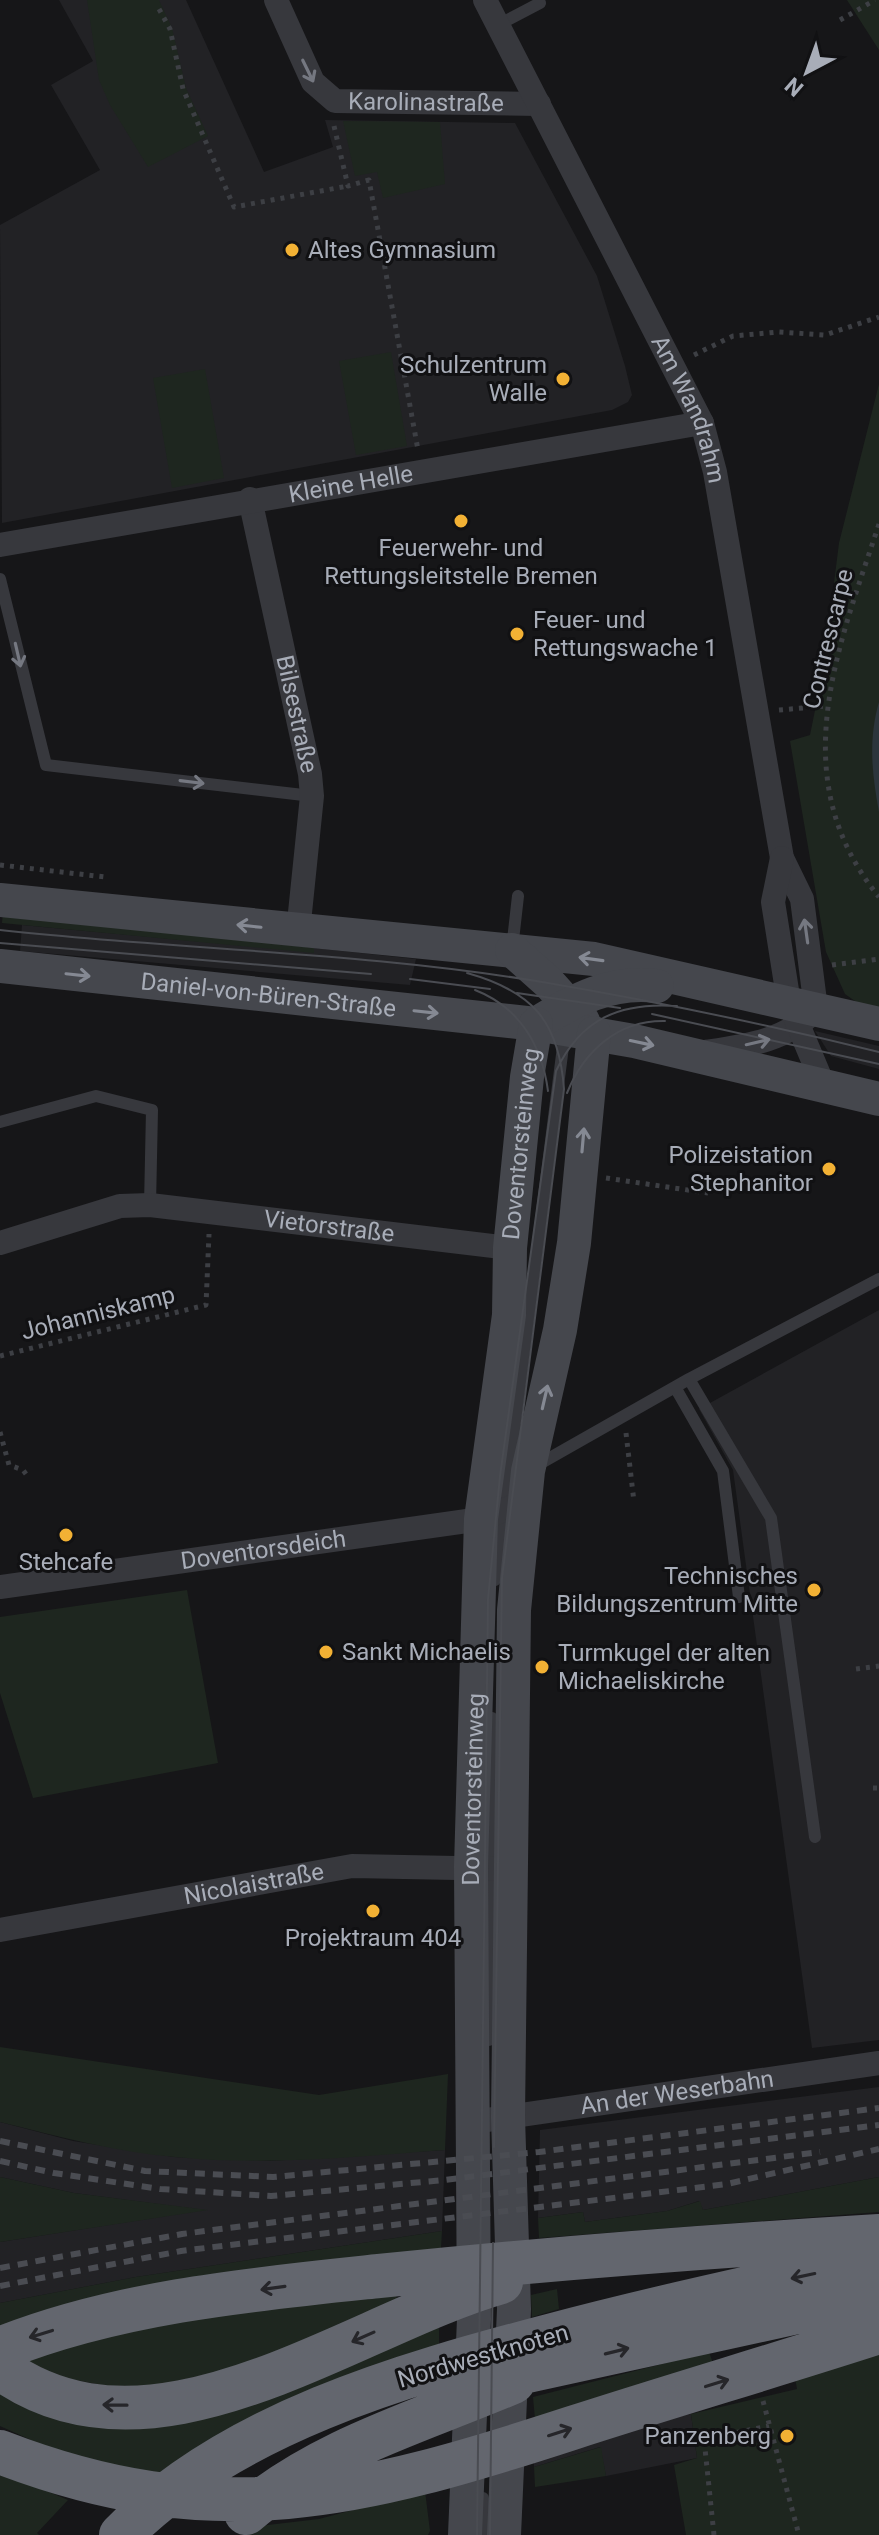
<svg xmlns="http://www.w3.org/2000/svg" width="879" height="2535" viewBox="0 0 879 2535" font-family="Roboto,sans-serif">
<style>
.built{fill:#222225}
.green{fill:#1e261f}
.water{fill:#2c353c}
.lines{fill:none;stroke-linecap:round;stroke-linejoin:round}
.path{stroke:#3d3f44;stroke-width:5;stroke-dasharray:4 6;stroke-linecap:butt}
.lane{stroke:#37383d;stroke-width:12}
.street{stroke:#37383d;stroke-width:24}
.secondary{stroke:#45474d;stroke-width:34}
.highway{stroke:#63666e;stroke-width:44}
.tram{stroke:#4a4c52;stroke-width:2}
.rail{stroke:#4a4c52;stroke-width:6;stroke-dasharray:10 8;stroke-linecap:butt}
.oneway{stroke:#757881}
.oneway2{stroke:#858993}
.oneway3{stroke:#26262a}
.poi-dot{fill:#f2b134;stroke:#111113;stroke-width:3}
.labels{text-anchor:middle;stroke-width:6;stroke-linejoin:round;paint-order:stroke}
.street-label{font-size:24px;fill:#a8adb8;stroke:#111113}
.poi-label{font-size:24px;fill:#a8adb8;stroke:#111113;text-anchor:start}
</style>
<rect width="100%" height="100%" fill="#161618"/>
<path class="built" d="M59,0H186L264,172L333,147L325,120L515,123L597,276L625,366L632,395L628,402L612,410L2,523L0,225L100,170L51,85L93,61Z
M22,925L314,952V948L416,959L410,985L20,951Z
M815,1031L879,1046V1069L831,1056Z
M879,1310V2040L812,2048L733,1470L699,1409Z
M879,2087V2177L703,2210L699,2201L667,2211L585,2222L583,2212L538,2218L540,2130Z
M0,2122L73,2141L174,2157L270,2161L445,2150L442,2231L136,2277L0,2303V2242L204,2210L74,2193L0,2177Z
M691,2414L697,2458L606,2476L600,2447L534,2467V2448Z"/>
<path class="green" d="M87,0H159L172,28L186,88L208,136L148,167L110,105L99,80Z
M847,0H879V50Z
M343,121L440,122L445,184L383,198L377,172L355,176Z
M391,352L407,446L356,455L339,361Z
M205,369L224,478L172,488L153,378Z
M879,384V1011L862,1006L845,994L826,952L790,741L810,735L823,671L839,543Z
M3,912L314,948V953L2,923Z
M187,1590L218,1763L33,1798L0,1693V1617Z
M0,2047L319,2095L448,2074L445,2150C355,2157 264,2166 175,2157C116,2152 57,2136 0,2122Z
M0,2177L74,2193L208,2210L0,2242Z
M879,2177V2212L539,2238L538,2218L583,2212L585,2222L667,2211L700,2201L703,2210Z
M442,2231L441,2248L78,2302L0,2326V2303L136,2277Z
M393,2287L399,2304L292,2355L133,2391L8,2367C131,2321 263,2308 393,2287Z
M557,2289L559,2309L532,2317L531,2295Z
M439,2325V2345L159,2477L82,2463L0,2426V2394L55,2417Z
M879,2342V2535H686L674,2465L697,2458L691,2414L797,2389L793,2366Z
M709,2352L714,2366L535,2419L533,2397Z
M601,2447L606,2476L535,2487L534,2467Z
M0,2471L68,2500L37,2533L39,2535H0Z
M425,2491L430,2531L428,2535H247L259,2526L319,2519Z"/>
<path class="water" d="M879,702V812C872,774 868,740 879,702Z"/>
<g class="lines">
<path class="path" d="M159,9L170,29L183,89L234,207L348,186
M840,20L875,0
M334,126L348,186L369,180L418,450
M694,355L733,336L778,332L825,335L879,317
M879,524C837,651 783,779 879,897
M779,710L826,706
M0,865L105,877
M832,965L879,959
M606,1178L708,1193
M0,1356L206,1305L209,1234
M0,1432L9,1465L23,1470L29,1478
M626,1433L634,1502
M856,1669L879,1666
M873,1788H879
M763,2401L799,2535
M714,2535L704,2439L769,2426"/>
<path class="lane" d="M498,25L540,3
M0,579L46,765L312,796
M512,949L518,896
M0,1122L96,1096L152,1110L150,1205
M689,1379L771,1518L815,1837
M675,1387L723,1471L739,1597
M534,1467L689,1379L879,1279
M495,1580L565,1031
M489,2040L492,1718
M483,2498V2535"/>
<g class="street">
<path id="s1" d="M276,0L313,82L335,101L539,104"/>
<path id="s2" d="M485,0L702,423L715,472L782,858L802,899L816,1009C787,1041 746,1046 705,1052"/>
<path id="s3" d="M250,499L310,774L312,796L298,932"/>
<path id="s4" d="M0,545L702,423"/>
<path d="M782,858L773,902L789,1003L825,1089"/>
<path id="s5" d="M0,1243L120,1206L150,1205L510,1248"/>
<path id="s6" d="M0,1587L481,1519L524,1502"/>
<path id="s7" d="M0,1930L352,1866L509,1869"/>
<path id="s8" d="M473,2122L879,2063"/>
</g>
<g class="secondary">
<path d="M0,900L594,959L879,1024"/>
<path d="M512,950L549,983L583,1021"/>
<path id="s9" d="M0,966L536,1024L634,1041L879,1099"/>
<path d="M536,1024C574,1000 611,980 657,986"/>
<path id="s10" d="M465,2535L474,2319L471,1867L481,1519L509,1315L510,1248L527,1077L536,1024"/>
<path d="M504,2535L514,2309L508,2117L514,1610L528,1471L560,1330L574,1243L594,1033"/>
</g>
<path class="highway" d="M0,2349C116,2302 254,2289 379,2276C545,2259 712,2246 879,2236
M0,2368C153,2480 352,2324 501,2282
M477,2382L879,2294
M0,2452C215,2535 360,2497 572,2428C674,2395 777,2365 879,2332
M246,2513C324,2448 422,2421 513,2382
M121,2535C229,2424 404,2374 549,2336C658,2307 768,2283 879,2260"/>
<path class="tram" d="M0,930C182,950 367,952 548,983C659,1002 769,1025 879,1052
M0,943L371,974
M467,973C532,991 559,1021 564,1089L502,1578L494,2147
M410,979L490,989
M475,990C519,1007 542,1045 548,1091
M517,993L620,1008
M652,1014L879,1064
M567,1093C584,1051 618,1020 665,1021
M477,2535L488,1599L500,1476L556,1071C581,1018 621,1002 677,1006
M490,2535L493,2243"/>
<path class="rail" d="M0,2141L145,2171L273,2177L539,2152L879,2108
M0,2161L54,2173L160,2189L271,2196L444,2180L879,2125
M0,2268L182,2234L820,2152
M0,2286L181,2251L727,2184L879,2149"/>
</g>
<defs><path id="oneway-shaft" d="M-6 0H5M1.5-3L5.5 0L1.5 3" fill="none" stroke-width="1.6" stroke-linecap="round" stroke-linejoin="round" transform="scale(2)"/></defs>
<g class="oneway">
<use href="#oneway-shaft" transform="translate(308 71) rotate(64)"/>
<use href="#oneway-shaft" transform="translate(18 655) rotate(77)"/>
<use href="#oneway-shaft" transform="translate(192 782) rotate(7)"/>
<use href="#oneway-shaft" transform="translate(806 931) rotate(-98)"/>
<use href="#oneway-shaft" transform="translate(758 1042) rotate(-13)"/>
</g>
<g class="oneway2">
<use href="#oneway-shaft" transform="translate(249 926) rotate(-174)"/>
<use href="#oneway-shaft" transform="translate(591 959) rotate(-172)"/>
<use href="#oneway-shaft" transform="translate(78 975) rotate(6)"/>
<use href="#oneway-shaft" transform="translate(426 1012) rotate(6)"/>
<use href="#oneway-shaft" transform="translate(642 1043) rotate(12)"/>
<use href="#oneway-shaft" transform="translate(583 1140) rotate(-85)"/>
<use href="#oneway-shaft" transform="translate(545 1397) rotate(-77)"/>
</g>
<g class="oneway3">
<use href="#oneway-shaft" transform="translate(803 2276) rotate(168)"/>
<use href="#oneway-shaft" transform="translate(273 2288) rotate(172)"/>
<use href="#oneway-shaft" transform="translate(41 2334) rotate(163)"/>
<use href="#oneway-shaft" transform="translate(363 2337) rotate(156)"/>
<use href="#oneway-shaft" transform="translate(617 2351) rotate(-14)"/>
<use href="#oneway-shaft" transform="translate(717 2383) rotate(-17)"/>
<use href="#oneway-shaft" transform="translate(115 2405) rotate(-179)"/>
<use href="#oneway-shaft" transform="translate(560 2432) rotate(-18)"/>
</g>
<g class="poi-dot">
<circle cx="292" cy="250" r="8"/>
<circle cx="563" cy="379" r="8"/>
<circle cx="461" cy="521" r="8"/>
<circle cx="517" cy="634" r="8"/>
<circle cx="829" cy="1169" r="8"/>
<circle cx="66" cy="1535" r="8"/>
<circle cx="814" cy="1590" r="8"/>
<circle cx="326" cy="1652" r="8"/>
<circle cx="542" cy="1667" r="8"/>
<circle cx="373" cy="1911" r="8"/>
<circle cx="787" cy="2436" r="8"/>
</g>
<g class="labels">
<g class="street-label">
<text dy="8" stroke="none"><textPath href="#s1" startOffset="210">Karolinastraße</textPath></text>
<text dy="8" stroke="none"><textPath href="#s2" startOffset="458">Am Wandrahm</textPath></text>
<text dy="8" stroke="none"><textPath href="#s4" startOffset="356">Kleine Helle</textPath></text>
<text transform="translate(828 639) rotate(-76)" y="8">Contrescarpe</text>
<text dy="8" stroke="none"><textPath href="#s3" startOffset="220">Bilsestraße</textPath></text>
<text dy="8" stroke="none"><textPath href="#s9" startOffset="270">Daniel-von-Büren-Straße</textPath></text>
<text dy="8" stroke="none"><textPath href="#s10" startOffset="1394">Doventorsteinweg</textPath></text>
<text dy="8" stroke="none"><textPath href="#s5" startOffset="336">Vietorstraße</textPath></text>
<text transform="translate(98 1313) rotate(-14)" y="8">Johanniskamp</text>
<text dy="8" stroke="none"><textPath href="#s6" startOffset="266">Doventorsdeich</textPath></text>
<text dy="8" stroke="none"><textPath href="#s10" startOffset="746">Doventorsteinweg</textPath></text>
<text dy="8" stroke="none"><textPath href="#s7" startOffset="258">Nicolaistraße</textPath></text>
<text dy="8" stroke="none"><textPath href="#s8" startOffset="206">An der Weserbahn</textPath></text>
<text transform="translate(483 2356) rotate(-16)" y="8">Nordwestknoten</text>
</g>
<g class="poi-label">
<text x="308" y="258">Altes Gymnasium</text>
<text x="547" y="373" text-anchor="end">Schulzentrum<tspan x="547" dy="28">Walle</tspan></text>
<text x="461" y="556" text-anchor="middle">Feuerwehr- und<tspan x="461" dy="28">Rettungsleitstelle Bremen</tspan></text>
<text x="533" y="628">Feuer- und<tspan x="533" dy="28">Rettungswache 1</tspan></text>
<text x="813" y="1163" text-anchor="end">Polizeistation<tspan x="813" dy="28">Stephanitor</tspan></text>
<text x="66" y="1570" text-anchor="middle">Stehcafe</text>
<text x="798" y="1584" text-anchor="end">Technisches<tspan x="798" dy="28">Bildungszentrum Mitte</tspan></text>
<text x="342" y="1660">Sankt Michaelis</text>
<text x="558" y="1661">Turmkugel der alten<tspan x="558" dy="28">Michaeliskirche</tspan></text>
<text x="373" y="1946" text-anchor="middle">Projektraum 404</text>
<text x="771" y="2444" text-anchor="end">Panzenberg</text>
</g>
</g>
<g transform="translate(807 72) rotate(221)" stroke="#111113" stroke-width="6" paint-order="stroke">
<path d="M0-6L14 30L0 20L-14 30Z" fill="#a8adb8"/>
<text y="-12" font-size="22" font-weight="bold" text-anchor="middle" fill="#a8adb8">N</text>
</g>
</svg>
